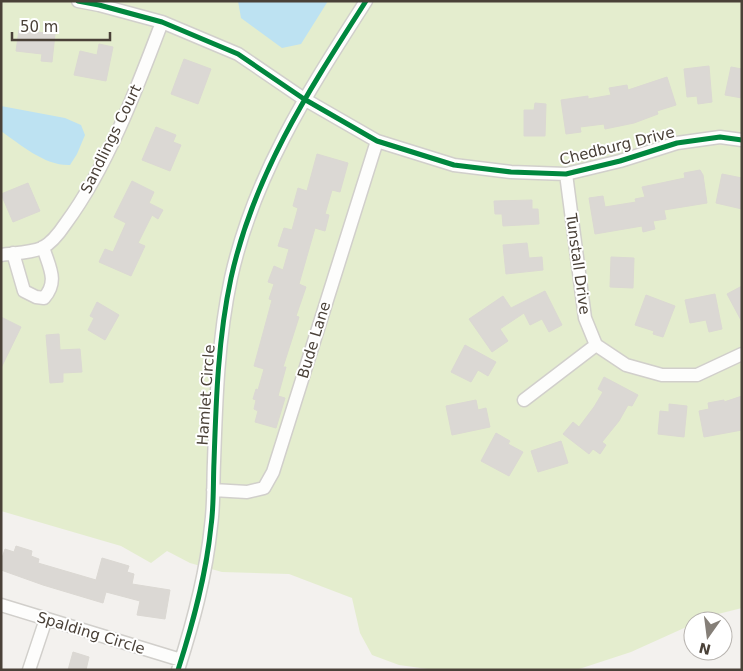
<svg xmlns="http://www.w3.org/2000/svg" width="743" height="671" viewBox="0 0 743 671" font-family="'DejaVu Sans',sans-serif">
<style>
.green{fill:#e4edce}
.water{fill:#bde2f2}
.building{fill:#dbd8d4;stroke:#dbd8d3}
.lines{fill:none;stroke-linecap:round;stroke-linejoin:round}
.minor-casing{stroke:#d1cfcb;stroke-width:15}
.minor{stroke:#fdfdfc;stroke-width:12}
.cycleway-casing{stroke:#fff;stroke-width:8}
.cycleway{stroke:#00873e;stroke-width:5}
.labels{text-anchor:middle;stroke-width:4;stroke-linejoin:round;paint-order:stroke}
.street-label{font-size:15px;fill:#4a4138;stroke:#fff}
</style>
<rect width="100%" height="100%" fill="#f3f1ee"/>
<path class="green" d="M1,1H742V608L718,614L701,621H693V624L631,652L576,670H435L399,665L372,655L360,633L352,598L289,574L222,572L190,563L167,551L151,563L121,546L1,511Z"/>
<path class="water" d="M238,1H328L301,44L282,48L241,18Z
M1,106L65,118L81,125L85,135L77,154L70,165C45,166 21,145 1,131Z"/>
<path class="building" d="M19,30L55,34L52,62L41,61L42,54L16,51Z
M99,44L113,47L106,81L74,75L80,51L97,55Z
M184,59L211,69L198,104L171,94Z
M709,66L712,102L698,104L697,96L687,97L684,69Z
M731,67L742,69V98L725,95Z
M667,77L676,105L657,111L658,114L634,123L605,129L604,124L580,127L581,132L566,134L561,100L588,96V99L611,95L609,88L627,85L628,90Z
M535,103L546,104L545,136H524V110H534Z
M156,127L176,135L173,142L181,145L170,171L142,160Z
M317,154L348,163L340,192L332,190L325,214L329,215L325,231L315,228L299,284L306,287L296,316L299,317L283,367H286L278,396L285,398L276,428L255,422L258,411L254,409L256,400L253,399L256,389L258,390L264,369L254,366L272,300L269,299L274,284L268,282L274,266L283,270L289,249L278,246L284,228L292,230L298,208L293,206L298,188L307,191Z
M700,170L703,175L707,203L664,210L666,219L653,221L655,229L643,232L642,226L595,234L589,198L603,196L605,207L636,202L635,199L645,197L642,187L685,178L684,173Z
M722,174L742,178V209L716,203Z
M132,181L154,192L149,203L163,210L158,219L152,215L138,243L145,246L131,276L99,262L105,249L113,252L126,223L114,217Z
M28,183L40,211L13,222L1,194Z
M532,200V209H538L539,224L503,226L502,214H495L494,201Z
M527,243L529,258L542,257L543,270L506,274L503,245Z
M611,257L634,258L633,288L610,287Z
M742,286V322L727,294Z
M545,291L562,325L549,332L542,319L530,325L524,313L500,329L508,341L492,352L469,319L503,296L511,308Z
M715,294L722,329L709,332L706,320L690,323L685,300Z
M646,295L675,306L663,337L653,334L654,331L635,325Z
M97,302L119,315L105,340L88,330L94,318L90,316Z
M1,317L21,327L1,368Z
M59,334L60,350L80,349L82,372L63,373V382L50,383L46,335Z
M465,345L496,362L488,376L478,370L471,382L451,372Z
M604,377L638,395L632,406L628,405L619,421L602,442L606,445L600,454L593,449L589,454L563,434L573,422L579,427L594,407L603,392L598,389Z
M742,396V430L704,437L699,411L709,409L708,403L724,400V402Z
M476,400L478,410L486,408L490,427L452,435L446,406Z
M669,404L687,406L684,437L658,434L660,411L669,412Z
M496,433L510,441L508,444L523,452L509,476L481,461Z
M561,441L568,463L538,472L531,451Z
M16,546L32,551L31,556L39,559L38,563L96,580L102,558L129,566L127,572L134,574L132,584L170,590L165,619L137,615L140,601L106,592L103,603L43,585L1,570V561L5,549L14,552Z
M73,652L89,657L86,670H68Z"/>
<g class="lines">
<g class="minor-casing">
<path id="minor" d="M78,1L99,5L162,22L238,54L304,99L377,141L454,165L511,172L566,174L620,161L677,143L720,137L742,140
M566,174L585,318L596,345L626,365L662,375H697L742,354
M13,253L24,291L36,297L44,298C59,281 49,267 43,247
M1,255C14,253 30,253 42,248C52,243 60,232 66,223C108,166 137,88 162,22
M524,400L596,345
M213,490L247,492L264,488L273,472L377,141
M1,605L181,660
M29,670L46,619
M178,670C193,623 206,576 211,526C214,505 213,484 214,462C216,401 218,338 231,278C254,174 309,90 366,1"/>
</g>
<use href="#minor" class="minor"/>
<g class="cycleway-casing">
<path id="cycleway" d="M78,1L99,5L162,22L238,54L304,99L377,141L454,165L511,172L566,174L620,161L677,143L720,137L742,140
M178,670C193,623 206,576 211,526C214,505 213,484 214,462C216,401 218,338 231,278C254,174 309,90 366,1"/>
</g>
<use href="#cycleway" class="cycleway"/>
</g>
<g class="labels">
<g class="street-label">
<text transform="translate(111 139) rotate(-64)" y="5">Sandlings Court</text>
<text transform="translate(617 146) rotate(-14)" y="5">Chedburg Drive</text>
<text transform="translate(578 264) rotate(82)" y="5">Tunstall Drive</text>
<text transform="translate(314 340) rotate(-73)" y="5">Bude Lane</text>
<text transform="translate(206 395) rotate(-86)" y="5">Hamlet Circle</text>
<text transform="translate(91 633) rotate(17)" y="5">Spalding Circle</text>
</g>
</g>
<rect width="743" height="671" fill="none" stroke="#4a4138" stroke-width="5"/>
<g transform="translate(708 636) rotate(194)"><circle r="24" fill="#ffffff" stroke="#b7b3af"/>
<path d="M0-4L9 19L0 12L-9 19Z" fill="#857f78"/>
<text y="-8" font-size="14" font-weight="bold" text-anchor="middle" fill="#4a4138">N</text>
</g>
<path d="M12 32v8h98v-8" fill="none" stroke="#4a4138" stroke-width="2.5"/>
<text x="20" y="32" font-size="15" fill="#4a4138" stroke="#ffffff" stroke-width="4" paint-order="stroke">50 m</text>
</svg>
